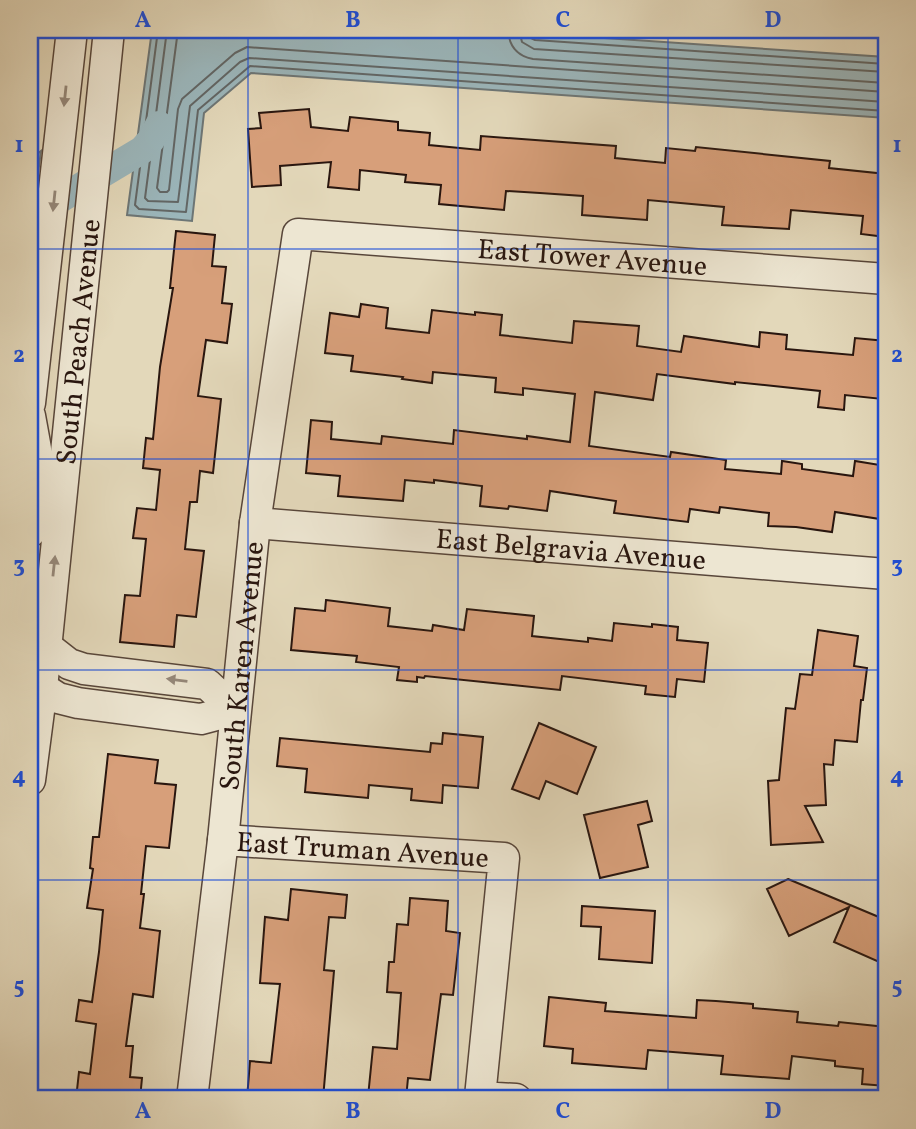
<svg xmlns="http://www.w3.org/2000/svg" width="916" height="1129" viewBox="0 0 916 1129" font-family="Vollkorn,serif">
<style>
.water{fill:#9bb6bb;stroke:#6d7676;stroke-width:2}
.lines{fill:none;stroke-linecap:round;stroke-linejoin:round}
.shore{stroke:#626665;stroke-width:2}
.canal{stroke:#9bb6bb;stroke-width:28}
.building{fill:#d79f7a;stroke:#29160f;stroke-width:2}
.minor-casing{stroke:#58463a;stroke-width:33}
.minor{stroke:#ede6d2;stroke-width:30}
.oneway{fill:#95887a}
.grid{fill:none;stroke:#1d4ed8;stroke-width:2;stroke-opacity:0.55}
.labels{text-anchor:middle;stroke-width:6;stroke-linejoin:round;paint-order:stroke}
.street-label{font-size:28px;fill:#29160f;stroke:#ede6d2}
.neatline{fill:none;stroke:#1d4ed8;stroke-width:2.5}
.grid-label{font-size:23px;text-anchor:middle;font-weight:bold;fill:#1d4ed8}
</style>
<rect width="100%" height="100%" fill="#e3d8ba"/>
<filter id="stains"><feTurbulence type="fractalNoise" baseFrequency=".00286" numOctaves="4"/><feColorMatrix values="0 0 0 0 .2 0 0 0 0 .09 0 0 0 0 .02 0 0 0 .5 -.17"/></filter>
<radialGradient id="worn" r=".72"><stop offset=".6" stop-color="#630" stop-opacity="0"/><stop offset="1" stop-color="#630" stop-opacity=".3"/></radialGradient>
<path class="water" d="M152,30H484L886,57V118L251,73L204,113L192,221L127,215Z
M41,151L30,233V159Z"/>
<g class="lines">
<path class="shore" d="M158,30L135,205L139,209L186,212L198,110L250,66L886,111
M167,30L145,198L148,201L178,202L190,106L240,62L249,58L886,102
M178,30L157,188L160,192H167L169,190L178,109L182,99L235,53L247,47L886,92
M508,30C509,46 517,56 533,59L886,83
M519,30L522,42L534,49L886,72
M528,30L529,37L535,40L886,64"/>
<path class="canal" d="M30,217L142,150L151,140L159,125"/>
</g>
<path class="building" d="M309,109L311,127L348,131L350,117L398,122V130L430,133L429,145L480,150L481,136L616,146L615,158L665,163L666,148L695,151L696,147L830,161L829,168L886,174V237L861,234L863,216L791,210L789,229L722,225L724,207L648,200L647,220L582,215L583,196L540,193L506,191L504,210L439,204L441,185L405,182L406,175L360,170L359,190L328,187L331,162L280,166L281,185L252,187L248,129L261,128L259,113Z
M176,231L215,235L212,266L226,267L222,303L232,304L227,343L206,340L198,396L221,399L213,473L200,471L197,502H190L185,549L204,551L196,617L177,615L174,647L120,642L125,595L140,596L146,539L133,538L137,508L156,510L160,470L143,468L146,438L153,439L160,367L173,288H170Z
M361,304L388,308L386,328L429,333L432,310L475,315V312L502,315L500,335L572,343L574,321L639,326L637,346L681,352L684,336L759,347L760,332L787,335L786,349L853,355L855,338L886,341L882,399L845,395L844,410L818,407L820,391L735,382V384L657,374L653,400L595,392L589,446L670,457L671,452L726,460L725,469L781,474L782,461L802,464V469L853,476L855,461L886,466V520L835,512L832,532L796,527L768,526L769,513L720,507L719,513L690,509L688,522L614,513L616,501L550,491L547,511L509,506L508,509L480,506L482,486L434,480V483L405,480L403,501L338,496L340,476L306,473L311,420L332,422L331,439L381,444L382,436L453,444L454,430L527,439V436L570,442L575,394L523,388V395L495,392L496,378L433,372L432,383L402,379L403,377L351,371L353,356L325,353L330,313L359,317Z
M326,600L390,608L388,626L432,631L433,625L464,630L467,609L534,616L532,636L588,642V638L612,641L614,623L652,627V624L678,627L677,640L708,643L704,682L677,679L675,697L645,694L646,686L562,676L560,690L425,676L424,678L417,677V682L397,680L399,667L356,662L357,656L291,650L295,608L325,611Z
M818,630L858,636L854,666L867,668L863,700H861L857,742L835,740L833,765L824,764L826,805L805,806L823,842L771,845L768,781L779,780L786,708L795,709L800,674L812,675Z
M539,723L596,747L577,794L546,781L539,799L512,789Z
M443,733L483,737L478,788L443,785L442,803L411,800L412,789L369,785L368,798L305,792L307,769L277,766L280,738L430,752L431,743L442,744Z
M108,754L158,760L155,783L176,785L169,848L146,846L141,894H144L140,928L160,931L153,997L133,994L126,1046H133L130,1077L142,1078L140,1099H76L79,1072L90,1074L96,1024L76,1021L79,1000L92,1002L99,952L103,910L87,908L93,869L90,868L93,837H99Z
M647,801L652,821L638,825L648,867L600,878L584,815Z
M788,879L886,920V965L834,942L849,907L789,936L767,889Z
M291,889L347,895L345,918L329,917L324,970L334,971L323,1099H247L250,1061L271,1063L280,984L260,983L265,917L288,920Z
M410,898L448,901L446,931L460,933L453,995L441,994L430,1080L408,1078L406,1099L368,1097L373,1047L397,1049L401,993L387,992L389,962H394L397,924L408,925Z
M582,906L655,911L652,963L599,959L601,927L581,926Z
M549,997L606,1003L605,1011L696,1018L697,1000L716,1001L753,1004V1008L798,1012L797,1022L838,1026L839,1022L886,1027V1086L862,1084L863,1069L835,1066V1061L792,1056L789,1079L721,1074L723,1056L648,1050L646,1069L572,1063L573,1049L544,1046Z"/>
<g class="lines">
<g class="minor-casing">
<g id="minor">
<path d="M30,403L72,30"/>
<path d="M30,416L36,449L37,468L30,532"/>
<path id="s1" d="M255,523L886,574"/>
<path d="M46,646L69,664L84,669L207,684L235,710"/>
<path d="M30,680L58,698L78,703L201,719L235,710"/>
<path id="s2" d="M30,780L42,688L109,30"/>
<path id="s3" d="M223,840L504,858L480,1097L516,1099"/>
<path id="s4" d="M192,1099L223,840L255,523L298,234L886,279"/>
</g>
</g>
<use href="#minor" class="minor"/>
</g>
<defs><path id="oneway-solid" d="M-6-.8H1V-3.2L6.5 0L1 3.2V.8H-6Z" transform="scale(1.75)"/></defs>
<g class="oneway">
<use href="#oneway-solid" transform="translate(65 96) rotate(96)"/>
<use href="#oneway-solid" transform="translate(54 201) rotate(96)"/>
<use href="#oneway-solid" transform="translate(54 566) rotate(-84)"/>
<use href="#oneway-solid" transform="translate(177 680) rotate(-173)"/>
</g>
<path class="grid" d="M248,30V1099M458,30V1099M668,30V1099M30,249H886M30,459H886M30,670H886M30,880H886"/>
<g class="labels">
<g class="street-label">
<text dy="10" stroke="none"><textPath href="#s4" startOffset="1167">East Tower Avenue</textPath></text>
<text dy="10" stroke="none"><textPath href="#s2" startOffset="441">South Peach Avenue</textPath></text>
<text dy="10" stroke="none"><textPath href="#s1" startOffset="317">East Belgravia Avenue</textPath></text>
<text dy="10" stroke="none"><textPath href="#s4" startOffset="436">South Karen Avenue</textPath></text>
<text dy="10" stroke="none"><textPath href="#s3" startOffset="140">East Truman Avenue</textPath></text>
</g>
</g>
<rect width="916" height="1129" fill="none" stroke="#e3d8ba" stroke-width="77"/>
<rect x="38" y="38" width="840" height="1052" class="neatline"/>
<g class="grid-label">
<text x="143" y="27">A</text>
<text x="353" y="27">B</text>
<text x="563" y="27">C</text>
<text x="773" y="27">D</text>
<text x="19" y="152">1</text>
<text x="897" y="152">1</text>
<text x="19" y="362">2</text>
<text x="897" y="362">2</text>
<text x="19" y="572">3</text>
<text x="897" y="572">3</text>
<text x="19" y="783">4</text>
<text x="897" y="783">4</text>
<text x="19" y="993">5</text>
<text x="897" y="993">5</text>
<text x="143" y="1118">A</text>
<text x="353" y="1118">B</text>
<text x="563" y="1118">C</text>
<text x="773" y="1118">D</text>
</g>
<rect width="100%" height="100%" filter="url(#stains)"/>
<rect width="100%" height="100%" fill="url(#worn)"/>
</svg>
